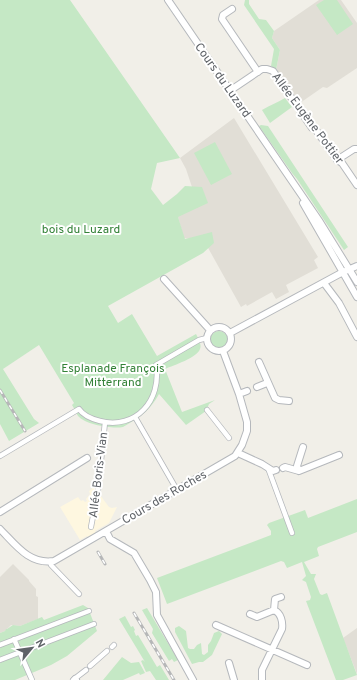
<svg xmlns="http://www.w3.org/2000/svg" width="357" height="680" viewBox="0 0 357 680" font-family="Overpass,sans-serif">
<style>
.commercial{fill:#fef7e0}
.education{fill:#e1ded6}
.green{fill:#c5e8c5}
.lines{fill:none;stroke-linecap:round;stroke-linejoin:round}
.pedestrian-casing{stroke:#b5b8bc;stroke-width:6}
.minor-casing{stroke:#b5b8bc;stroke-width:8}
.pedestrian{stroke:#fff;stroke-width:4.5}
.minor{stroke:#fff;stroke-width:6}
.rail-casing{stroke:#b6b7b8;stroke-width:3}
.rail{stroke:#fff;stroke-width:1.5;stroke-dasharray:4.5;stroke-linecap:butt}
.labels{text-anchor:middle;stroke-width:4;stroke-linejoin:round;paint-order:stroke}
.street-label{font-size:12px;fill:#5f6368;stroke:#fff}
.park-label{font-size:12px;fill:#348238;stroke:#fff}
</style>
<rect width="100%" height="100%" fill="#f1efe8"/>
<path class="commercial" d="M92,484L109,507L112,508L117,507L109,523L95,531L96,533L88,537L87,536L80,540L60,507L78,497L81,501L83,500L85,502L87,501L86,499L90,494L89,491L92,489L90,485Z"/>
<path class="education" d="M319,0H341L357,23V68L327,88L323,87L300,103L276,70L280,50L272,38L274,31Z
M234,118L318,257L314,260L318,268L286,285L289,292L276,299L272,292L247,306L246,304L241,307L207,246L193,239L184,238L175,207L193,190L186,169L180,158Z
M13,564L29,580V581L36,589V596L38,597V619L20,626L11,625L5,631L0,633V577Z
M357,628V674L343,638Z"/>
<path class="green" d="M0,0H70L180,158L157,163L151,189L163,205L177,194L185,186L202,187L208,203L178,217L185,239L212,232L214,243L203,253L108,306L118,323L132,314L157,356L196,334C198,338 202,344 200,349C197,358 174,365 165,369L182,412L215,400L209,404L206,411L186,425L159,394C149,412 140,417 123,427C112,429 86,425 78,416C76,413 74,408 72,405L74,403L39,345L3,369L34,419L39,423L9,441L0,424Z
M245,0H249V4L259,19L266,20L274,31L272,38L280,50L276,70L271,66L274,49L244,5Z
M324,0H337L353,24L337,35L316,5Z
M285,98L292,107L270,123L262,110C270,105 277,103 285,98Z
M261,125L268,126L348,247L344,250L297,179L292,173L259,126Z
M215,142L232,174L211,185L194,153Z
M210 340a9 9 0 1 1 18 0a9 9 0 1 1-18 0Z
M357,499V532L318,547L317,549L319,556L304,562L311,574H316L314,579L320,594L322,595L327,593L357,675L343,680H336L306,601L310,600L311,597L306,582L302,580L306,576L302,562L287,568L284,562L281,561L167,604L157,578L271,535V531L267,525L269,523L305,510L308,518Z
M83,605L88,608L97,631L67,656L51,665L15,680H0V633L5,631L6,629H7L13,625L20,626L42,617L44,620Z
M147,608L178,660L174,662L172,659L169,661L152,633L153,629L142,610Z
M125,616L131,627L133,626L135,630L134,631L136,636L138,635L157,667L160,665L169,680H156L150,671L146,672L141,661L143,660L145,662L119,619Z
M179,626L186,631L188,648L190,649H194L197,645L201,643L202,654L204,655L208,652V645L211,641L214,633L219,631L222,634L212,655L203,662H199L192,664L175,632V628Z
M122,657L131,663L139,662L145,673L140,675L139,673L123,680H103Z"/>
<g class="lines">
<g class="pedestrian-casing">
<path id="pedestrian" d="M207,410L229,438
M135,417L177,490
M0,456L79,409C83,415 92,419 100,421C136,430 162,400 156,365L199,340L207,338
M268,468L292,533
M91,527L98,490L105,422
M50,561L51,565L79,594
M14,639L32,680
M0,645L89,611
M112,647L114,645
M0,660L94,624
M90,666L107,651
M73,680L86,670"/>
</g>
<g class="minor-casing">
<path id="minor" d="M168,0L320,222L357,282
M232,9L223,15L222,19L258,72
M231,90L262,69H267L273,71L312,128L316,130L337,160L342,163L357,185
M337,160L354,149H357
M303,203L357,297
M164,279L210,330
M324,283L339,303L357,337
M207 339a12 12 0 1 1 24 0a12 12 0 1 1-24 0Z
M230,333L343,272L357,266
M259,362L275,398L279,400L289,401
M257,387L267,383
M239,394L247,391
M238,453L262,464L273,471L276,470
M283,468L285,467L299,471L339,455
M299,471L297,466L303,447
M0,512L87,458
M0,529C15,544 29,565 54,561L235,456L242,445L247,431V422L239,394L223,351
M106,531L110,539L134,553L150,580L156,592L157,615L193,680
M274,610L275,599L281,597
M250,614L257,617L274,610C281,613 283,622 282,629L262,670V680
M216,625L307,665
M229,663L234,680
M75,679L76,680"/>
</g>
<use href="#pedestrian" class="pedestrian"/>
<use href="#minor" class="minor"/>
<g class="rail-casing">
<path id="rail" d="M0,390L25,431
M98,552L105,564
M134,613L174,680"/>
</g>
<use href="#rail" class="rail"/>
</g>
<g class="labels">
<g class="street-label">
<text transform="translate(223 80) rotate(55)" y="4">Cours du Luzard</text>
<text transform="translate(308 118) rotate(53)" y="4">Allée Eugène Pottier</text>
<text transform="translate(98 475) rotate(-83)" y="4">Allée Boris-Vian</text>
<text transform="translate(164 497) rotate(-30)" y="4">Cours des Roches</text>
</g>
<g class="park-label">
<text x="81" y="233">bois du Luzard</text>
<text x="113" y="372">Esplanade François<tspan x="113" dy="14">Mitterrand</tspan></text>
</g>
</g>
<g transform="translate(32 648) rotate(61)" stroke="#ffffff" stroke-width="3" paint-order="stroke">
<path d="M0-3L7 15L0 10L-7 15Z" fill="#5f6368"/>
<text y="-6" font-size="11" font-weight="bold" text-anchor="middle" fill="#5f6368">N</text>
</g>
</svg>
